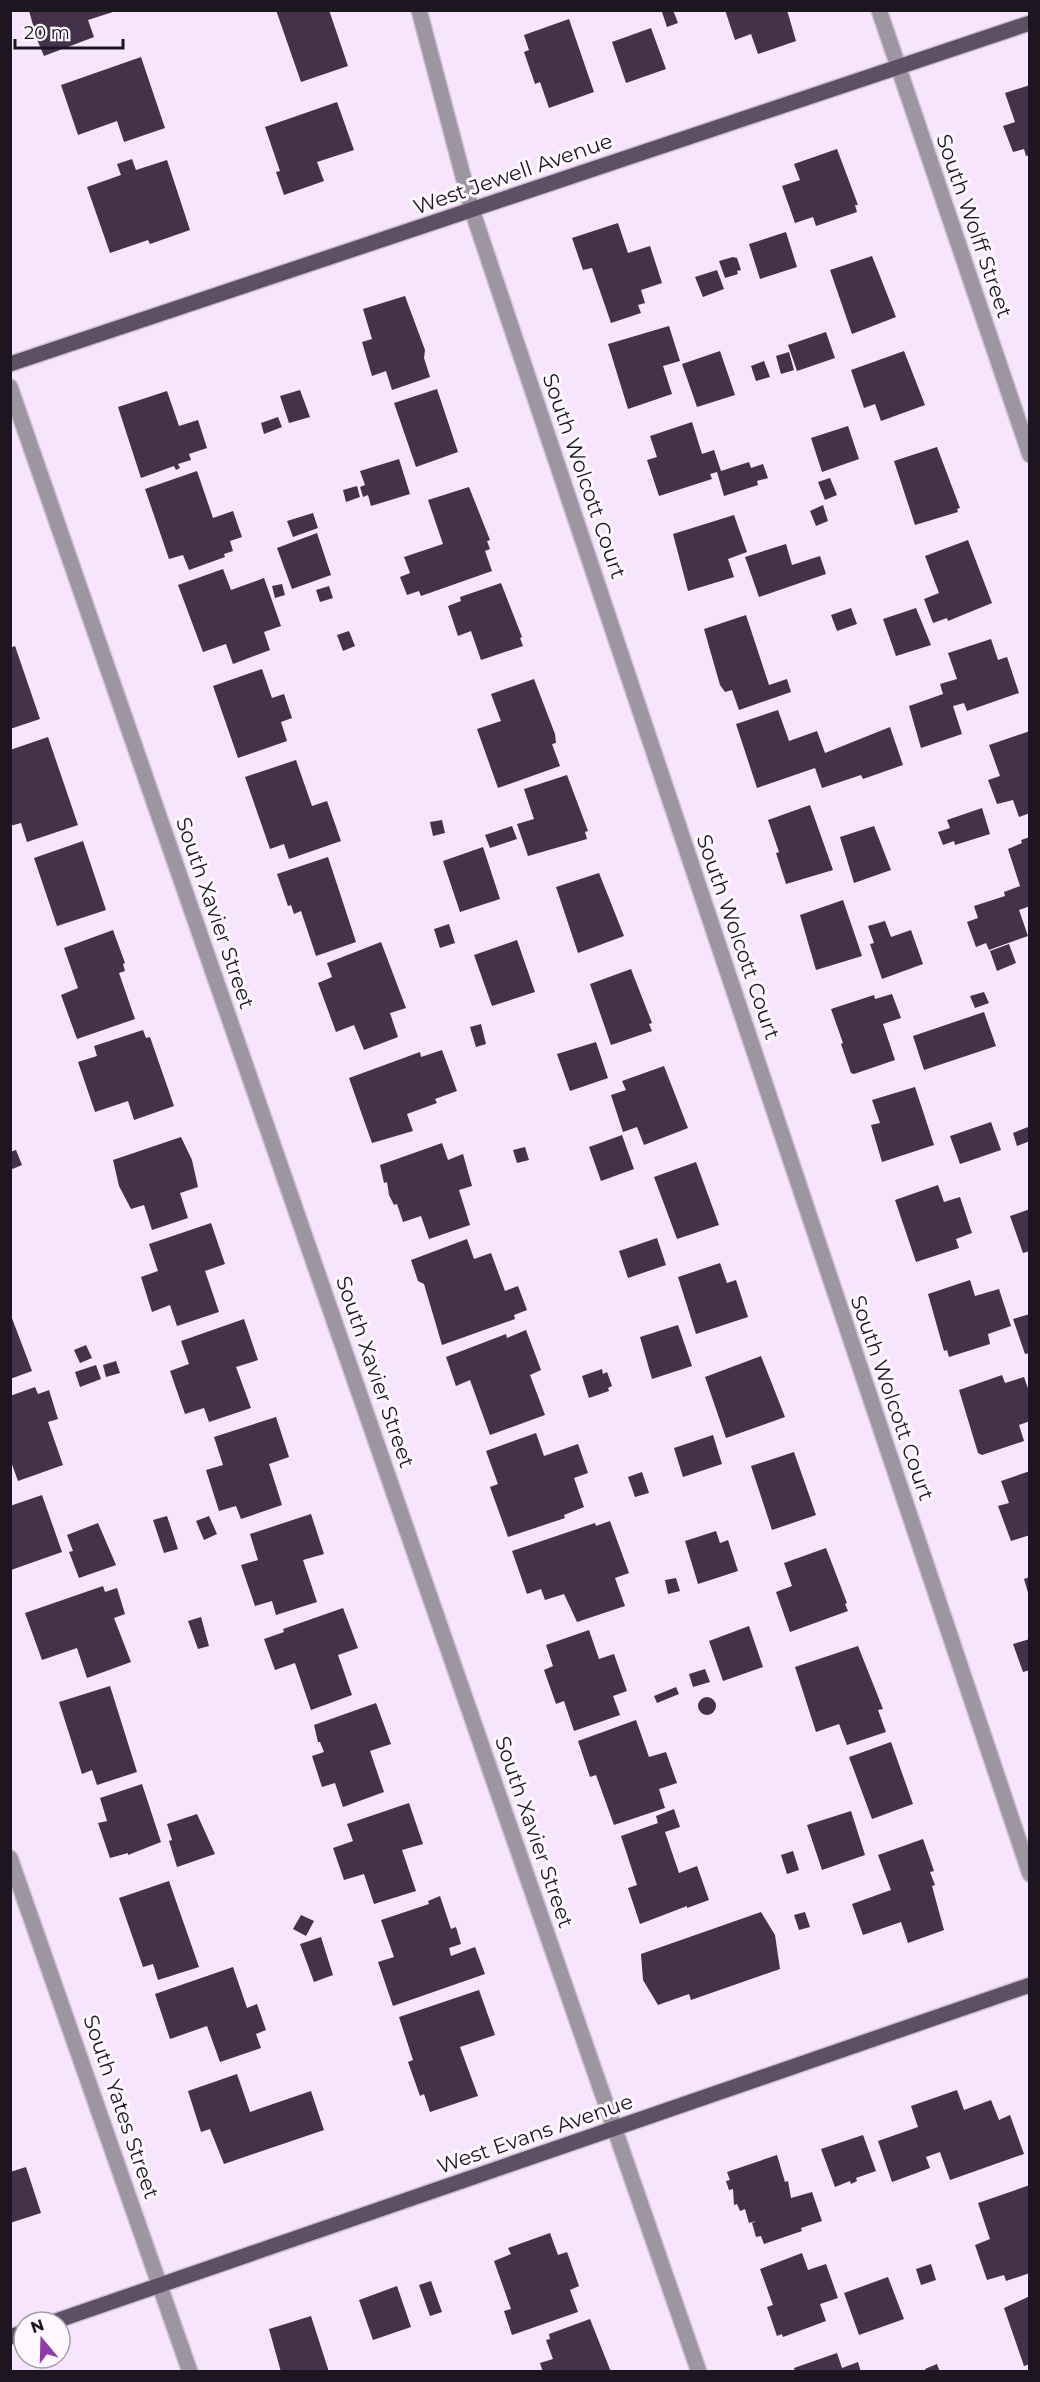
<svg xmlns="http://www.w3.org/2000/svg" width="1040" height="2382" viewBox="0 0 1040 2382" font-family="Montserrat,sans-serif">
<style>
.building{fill:#433249}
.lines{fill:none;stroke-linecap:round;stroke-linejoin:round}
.minor-casing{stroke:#d0c0d5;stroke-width:18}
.major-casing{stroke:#d0c0d5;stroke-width:18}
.minor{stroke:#9e95a2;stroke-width:15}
.major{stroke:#5e4f64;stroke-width:15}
.labels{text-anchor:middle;stroke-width:6;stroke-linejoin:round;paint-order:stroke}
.street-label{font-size:21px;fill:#1d1620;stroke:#fcf8fe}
</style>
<rect width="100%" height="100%" fill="#f7e5fd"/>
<path class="building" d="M276,10H329L348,66L301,82Z
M673,10L678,23L667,27L662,12Z
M725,10H787L796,41L758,54L751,34L735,40Z
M29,11L30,10L116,11L88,20L94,37L44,56L31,25H33Z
M569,19L594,92L549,108L540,82L535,84L524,52L529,50L524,35Z
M651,28L666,69L626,83L612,42Z
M141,57L165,128L124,142L117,121L78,135L61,85Z
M1030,85V155L1026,156L1024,149L1013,152L1003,126L1015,122L1005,93Z
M337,102L354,150L317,162L324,181L284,195L276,172L280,171L265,127Z
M837,149L858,205H855L857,212L816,226L813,217L795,223L782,186L800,180L794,164Z
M132,159L136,170L167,160L190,230L150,244L148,240L110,253L87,187L121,175L117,164Z
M618,223L628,253L650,246L662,283L641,290L645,303L638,305L641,313L611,323L592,268L583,270L572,238Z
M786,232L797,267L760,279L749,244Z
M872,256L896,317L852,334L830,270Z
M733,257L737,258L741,270L737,271L738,274L725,278L719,261Z
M717,270L724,289L703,297L695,277Z
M405,296L425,350L424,358L430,377L392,390L386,371L372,376L362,342L372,339L363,309Z
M669,326L680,361L663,366L672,394L628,409L608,344Z
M826,332L835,358L797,371L788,345Z
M720,351L735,395L697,407L682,364Z
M904,351L925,405L881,421L875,404L864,408L851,370Z
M789,352L794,370L781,374L776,356Z
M764,361L770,377L756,381L751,366Z
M437,389L458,452L416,467L394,403Z
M300,390L310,417L289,423L280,396Z
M167,391L179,426L198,420L207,448L189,454L191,460L178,464L180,468L176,470L174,466L141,478L118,407Z
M278,417L282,427L264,434L261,423Z
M692,422L702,454L714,450L721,471L749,462L751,468L763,464L768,478L757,481L758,485L724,496L717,472L710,474L712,479L659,496L647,460L657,457L650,436Z
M848,426L859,459L822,472L811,438Z
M937,447L960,508L957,509L958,512L915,525L894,461Z
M399,459L410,494L371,506L368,495L363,497L360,487L365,485L360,471Z
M197,471L213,518L233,511L242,537L230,541L233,551L224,554L225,557L189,570L183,555L169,559L145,489Z
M830,478L837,495L825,500L818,482Z
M357,486L360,497L346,502L343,490Z
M469,487L490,540L487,541L490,549L485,551L492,571L421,596L419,591L407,595L400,577L410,573L404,557L443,544L428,500Z
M823,505L828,521L816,526L810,511Z
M313,513L318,528L293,537L287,521Z
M734,515L747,552L728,559L734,577L688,591L673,534Z
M317,533L331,575L292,589L277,548Z
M968,540L992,603L948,621L947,618L933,623L924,599L939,593L925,556Z
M786,544L792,565L820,556L826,574L759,597L745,557Z
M223,569L231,590L264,578L281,626L264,632L270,650L233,664L226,644L203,652L178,585Z
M501,583L522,637L520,638L523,646L481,660L471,631L458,636L448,606L461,601L460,597Z
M282,584L285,595L275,598L272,586Z
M329,586L333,598L320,602L316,590Z
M851,608L857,624L837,631L831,615Z
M916,608L931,645L896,656L883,619Z
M746,615L769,685L787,679L791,692L739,710L732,690L725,692L720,685L704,629Z
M349,631L355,646L343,651L337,635Z
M991,639L998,660L1007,657L1019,693L967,711L964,703L953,706L962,734L921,748L909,706L943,694L940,684L957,679L948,653Z
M15,646L40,719L10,729V648Z
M262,669L272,698L284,694L292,718L281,722L287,741L238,758L213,686Z
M534,679L555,734L556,743L552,744L560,766L498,788L477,729L501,721L491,694Z
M778,710L789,741L817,731L825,753L890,727L903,765L863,779L861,775L822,788L815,768L757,788L736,724Z
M1030,731V813L1019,817L1013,800L997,804L988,780L1000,776L989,745Z
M48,737L78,825L27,842L21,823L10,826V750Z
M296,760L312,806L327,801L341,841L289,859L284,844L270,849L245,777Z
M567,775L588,831L585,832L587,839L528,856L517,824L534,819L524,789Z
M810,805L833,870L786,884L776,853L779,852L768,820Z
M982,808L990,834L955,845L954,841L943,845L938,832L950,828L947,820Z
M442,820L445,833L433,836L430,822Z
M512,826L517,839L490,848L485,835Z
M874,826L891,870L854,883L840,837Z
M1030,837V906L1019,910L1028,936L989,950L986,943L976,947L967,922L978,918L974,906L1005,896L1004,892L1020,886L1008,849L1022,843L1021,840Z
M83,841L106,910L57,926L34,858Z
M483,847L500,899L460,912L443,861Z
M328,857L356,942L316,956L301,911L294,914L291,905L288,906L277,874Z
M599,873L624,936L578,953L556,887Z
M843,900L862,956L816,970L800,915Z
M885,921L891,937L911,930L923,964L882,979L870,944L874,943L868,926Z
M449,924L455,943L440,948L434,929Z
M113,930L125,963L123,964L125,971L119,973L135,1019L77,1039L61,995L78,988L64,948Z
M517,940L535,992L492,1006L474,955Z
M381,942L406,1008L390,1013L398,1037L364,1050L354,1025L336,1032L318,983L332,977L327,963Z
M1009,944L1016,963L997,971L990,951Z
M631,969L652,1023L649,1024L652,1031L611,1045L590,984Z
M984,992L989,1003L975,1008L970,996Z
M892,994L901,1018L883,1024L895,1060L854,1074L851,1073L841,1044L843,1043L831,1009L874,995L875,999Z
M984,1012L996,1046L924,1070L913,1036Z
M481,1024L486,1044L476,1047L470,1027Z
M143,1030L146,1038L150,1037L174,1106L134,1120L128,1101L95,1112L78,1062L97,1056L94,1046Z
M596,1042L608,1078L570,1091L557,1054Z
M442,1050L457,1091L435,1099L437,1103L407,1114L413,1131L372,1143L349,1078L420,1052L421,1057Z
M664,1066L688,1128L644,1145L637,1127L623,1132L611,1095L626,1090L622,1081Z
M915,1087L934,1145L882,1162L871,1125L880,1123L872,1100Z
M991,1122L1001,1150L960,1164L950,1136Z
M1028,1127L1030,1141L1017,1146L1013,1133Z
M622,1135L634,1169L601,1181L589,1147Z
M181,1137L192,1160L198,1187L180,1193L188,1218L152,1230L144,1205L131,1209L119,1186L113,1160Z
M442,1143L448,1160L463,1154L472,1186L459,1190L470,1225L429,1239L421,1216L403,1222L397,1204L394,1205L389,1195L387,1182L384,1183L380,1165Z
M525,1147L529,1160L517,1163L513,1150Z
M16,1150L22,1165L10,1170V1152Z
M696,1162L719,1225L677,1239L654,1177Z
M938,1185L944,1202L960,1197L972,1233L956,1239L959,1248L916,1262L895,1200Z
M1030,1209V1251L1023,1253L1010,1216Z
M211,1223L225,1264L205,1271L219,1312L177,1326L170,1305L152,1312L141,1277L158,1271L149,1244Z
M657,1238L666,1265L628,1278L619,1251Z
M467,1239L474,1259L491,1253L505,1291L518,1286L527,1310L514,1315L515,1319L442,1345L424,1284L418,1281L411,1260Z
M720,1263L727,1283L736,1280L748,1317L696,1334L678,1277Z
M970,1280L975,1296L999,1289L1011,1326L988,1334L990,1344L949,1357L947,1350L944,1351L928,1294Z
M10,1313L32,1371L10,1379Z
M1030,1314V1353L1025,1354L1013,1319Z
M244,1319L258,1360L236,1367L251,1408L209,1422L204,1408L185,1414L170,1371L189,1364L181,1341Z
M678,1325L692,1366L652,1379L640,1337Z
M526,1330L541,1370L530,1375L545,1415L490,1435L470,1380L456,1386L446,1357L506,1334L507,1338Z
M86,1345L92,1358L80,1363L74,1350Z
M761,1356L785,1417L726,1438L705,1377Z
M116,1361L120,1373L106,1377L103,1365Z
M96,1365L101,1379L80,1387L75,1372Z
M602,1369L603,1374L607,1372L612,1386L608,1388L609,1391L589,1398L582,1376Z
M1002,1375L1005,1383L1024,1377L1030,1394V1421L1019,1425L1024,1441L982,1455L978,1453L959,1390Z
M35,1387L38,1394L49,1390L58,1419L48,1422L63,1465L18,1481L10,1459V1396Z
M276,1417L289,1457L269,1464L282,1505L241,1519L236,1506L219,1511L206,1470L223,1465L214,1437Z
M536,1433L544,1456L578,1444L588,1473L574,1478L584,1507L564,1515L565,1518L508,1537L490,1487L498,1484L486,1451Z
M713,1435L722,1464L683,1477L674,1448Z
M794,1452L816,1515L772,1530L751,1466Z
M1030,1471V1535L1011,1541L998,1506L1009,1503L1001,1481Z
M642,1472L649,1493L635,1497L628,1477Z
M42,1495L62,1552L11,1570L10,1506Z
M311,1514L324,1554L303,1560L317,1602L276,1615L272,1601L255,1606L241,1565L258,1560L250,1534Z
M167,1516L178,1549L164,1553L153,1520Z
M209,1516L217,1534L204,1540L196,1521Z
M610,1521L629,1573L615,1578L625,1606L577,1622L564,1594L545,1600L541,1589L527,1594L512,1551L595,1523L596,1526Z
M98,1523L116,1565L79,1578L69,1552L73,1551L67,1535Z
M716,1531L720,1543L728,1540L738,1571L698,1584L685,1541Z
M826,1548L847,1603L845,1604L848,1611L790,1632L776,1592L792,1586L784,1563Z
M1030,1577V1596H1029L1024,1579Z
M676,1578L680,1591L668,1594L665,1580Z
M103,1586L105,1592L117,1588L125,1614L114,1618L131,1662L87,1678L77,1648L42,1660L25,1613Z
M343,1608L358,1648L338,1655L352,1695L311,1710L295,1663L275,1670L264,1639L284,1632L283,1629Z
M201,1617L209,1646L198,1649L188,1621Z
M749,1626L763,1667L723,1681L709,1641Z
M589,1630L599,1659L614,1654L627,1691L613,1696L620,1715L574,1731L564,1701L556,1704L544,1670L553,1666L546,1645Z
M1030,1639V1670L1023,1672L1013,1644Z
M858,1646L883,1709L878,1710L886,1732L847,1745L839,1724L816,1732L795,1667Z
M705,1669L710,1682L693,1687L689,1674Z
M110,1686L137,1772L97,1785L92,1770L82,1774L59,1702Z
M676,1687L679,1694L657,1703L654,1696Z
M698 1706a9 9 0 1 1 18 0a9 9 0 1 1-18 0Z
M376,1703L391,1744L370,1751L384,1792L343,1807L335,1783L322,1787L312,1756L324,1752L320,1742H318L314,1725Z
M636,1720L649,1757L666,1752L677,1783L659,1789L665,1808L614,1825L596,1775L590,1777L578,1741Z
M891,1742L913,1804L872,1819L849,1757Z
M142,1784L161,1842L128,1855V1853L110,1858L98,1823L107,1821L100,1798Z
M409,1803L423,1844L402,1850L416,1891L374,1904L364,1874L344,1880L333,1848L353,1841L347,1824Z
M674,1809L680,1827L665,1832L679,1873L697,1866L709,1900L687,1908V1906L640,1924L628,1888L637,1885L621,1836L658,1823L656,1816Z
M851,1811L865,1855L822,1870L807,1825Z
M197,1814L215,1854L177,1867L169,1841L172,1840L167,1824Z
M923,1839L934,1871L930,1872L935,1885L932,1886L944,1930L908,1943L901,1922L863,1935L852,1904L891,1890L878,1855Z
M793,1851L799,1870L787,1874L781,1855Z
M169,1881L199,1967L158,1980L153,1964L143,1967L119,1898Z
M440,1896L451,1929L456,1927L461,1944L449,1948L451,1956L475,1947L485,1974L393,2006L378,1962L394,1957L381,1920L429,1904L428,1901Z
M761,1912L775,1935L780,1969L691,2000L689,1994L658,2005L643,1980L641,1954Z
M805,1912L810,1927L799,1930L794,1915Z
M301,1915L314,1921L306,1936L293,1929Z
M321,1937L333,1975L314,1982L300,1944Z
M233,1967L247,2008L257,2004L266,2030L256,2034L261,2048L220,2062L207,2026L170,2039L155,1994Z
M479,1990L495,2035L460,2047L478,2096L430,2112L424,2094L420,2096L408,2062L413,2060L399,2017Z
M237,2074L250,2112L311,2091L324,2130L224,2164L210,2129L201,2132L188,2091Z
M957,2090L964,2110L991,2100L999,2120L1010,2115L1024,2154L950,2180L940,2152L926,2157L930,2168L892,2182L878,2141L918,2127L911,2106Z
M863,2135L876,2171L856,2178L857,2181L851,2184L850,2181L835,2187L821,2149Z
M777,2155L785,2182L788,2181L791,2198L812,2192L822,2221L801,2228L802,2231L764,2244L761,2236L756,2237L752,2223L756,2221L749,2223L745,2209L740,2211L737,2204L734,2205L733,2189L729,2190L726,2181L730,2180L727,2172Z
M26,2167L41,2213L10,2223V2172Z
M1030,2185V2273L1006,2281L1004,2275L987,2280L975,2245L990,2239L978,2203Z
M550,2233L558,2255L567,2252L579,2286L570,2290L578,2312L512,2335L504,2311L511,2309L494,2261L511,2254L508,2248Z
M802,2253L808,2270L826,2264L838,2298L820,2304L826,2321L783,2337L782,2334L777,2336L767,2307L773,2305L760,2269Z
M931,2264L936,2280L921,2285L916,2269Z
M888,2277L904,2319L859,2335L844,2293Z
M431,2281L442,2312L430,2316L419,2285Z
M397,2286L411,2327L373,2340L359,2300Z
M1030,2296V2364L1024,2366L1004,2308Z
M311,2316L329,2372H281L269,2329Z
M590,2319L611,2372H543L540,2363L553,2359L546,2340L550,2339L549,2334Z
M837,2353L842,2368L858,2362L861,2372H795L794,2368Z
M937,2364L940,2372H926L925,2369Z"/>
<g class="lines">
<g class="minor-casing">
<path id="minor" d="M419,10L472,210L1030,1874
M879,10L1030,455
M10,387L699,2372
M10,1858L190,2372"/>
</g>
<g class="major-casing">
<path id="major" d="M10,364L1030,23
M53,2322L1030,1985
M10,2337L24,2332"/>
</g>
<use href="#minor" class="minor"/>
<use href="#major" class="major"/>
</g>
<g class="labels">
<g class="street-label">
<text transform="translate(513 174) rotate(-19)" y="7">West Jewell Avenue</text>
<text transform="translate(974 226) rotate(71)" y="7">South Wolff Street</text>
<text transform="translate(584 476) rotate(71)" y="7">South Wolcott Court</text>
<text transform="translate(215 913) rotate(71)" y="7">South Xavier Street</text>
<text transform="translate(738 937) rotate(71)" y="7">South Wolcott Court</text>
<text transform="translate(375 1372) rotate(71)" y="7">South Xavier Street</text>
<text transform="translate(892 1398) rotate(71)" y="7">South Wolcott Court</text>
<text transform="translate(534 1832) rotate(71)" y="7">South Xavier Street</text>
<text transform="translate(121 2107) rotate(71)" y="7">South Yates Street</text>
<text transform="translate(535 2134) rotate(-19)" y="7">West Evans Avenue</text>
</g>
</g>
<rect width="1040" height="2382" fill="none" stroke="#1d1620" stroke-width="24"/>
<g transform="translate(42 2340) rotate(341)"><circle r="28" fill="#fcf8fe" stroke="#a39ea5" stroke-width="1.5"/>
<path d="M0-4.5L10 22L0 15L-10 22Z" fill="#8f3caa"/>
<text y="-9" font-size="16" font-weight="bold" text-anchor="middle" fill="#1d1620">N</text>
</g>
<path d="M15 39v9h108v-9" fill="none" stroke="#1d1620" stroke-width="3"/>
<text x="24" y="39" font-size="18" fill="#1d1620" stroke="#fcf8fe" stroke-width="4.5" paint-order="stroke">20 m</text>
</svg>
